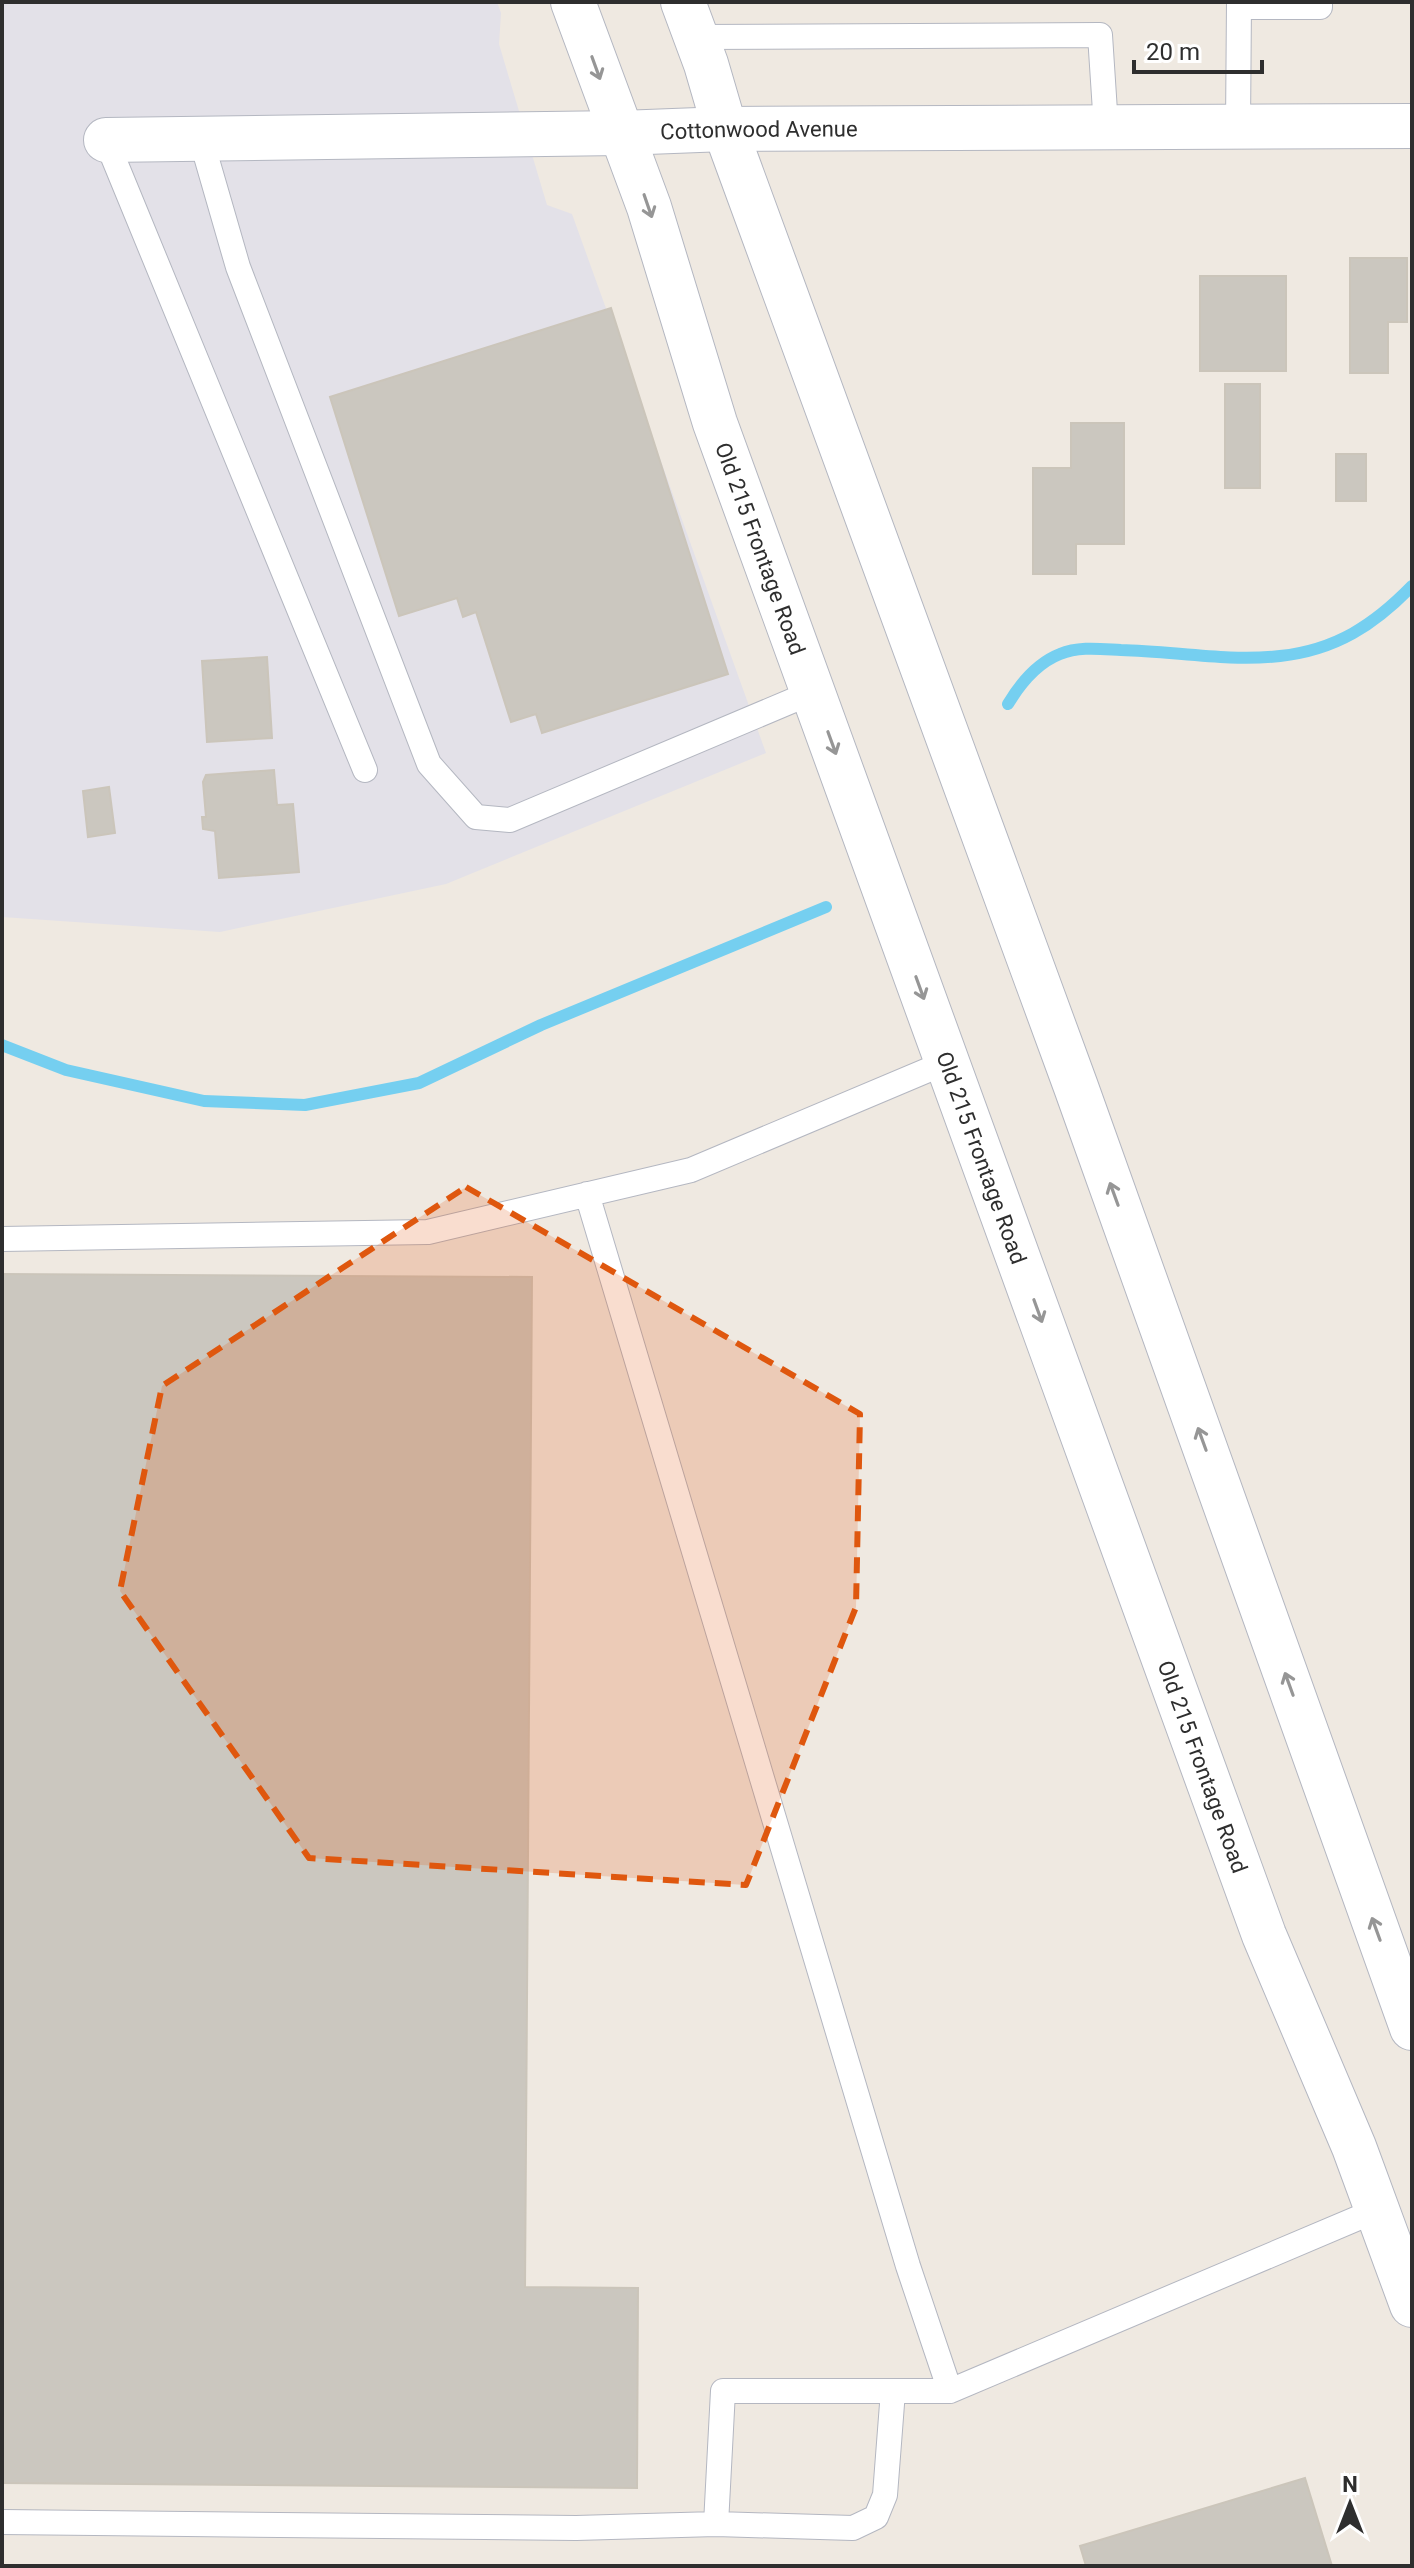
<svg xmlns="http://www.w3.org/2000/svg" width="1414" height="2568" viewBox="0 0 1414 2568" font-family="Roboto,sans-serif">
<style>
.industrial{fill:#e3e1e8}
.lines{fill:none;stroke-linecap:round;stroke-linejoin:round}
.stream{stroke:#75cff0;stroke-width:12}
.building{fill:#cbc7bf;stroke:#cbc5ba;stroke-width:2}
.service-casing{stroke:#b4b7c1;stroke-width:26}
.minor-casing{stroke:#b4b7c1;stroke-width:46}
.tertiary-casing{stroke:#b4b7c1;stroke-width:46}
.service{stroke:#fff;stroke-width:24}
.minor{stroke:#fff;stroke-width:44}
.tertiary{stroke:#fff;stroke-width:44}
.oneway{stroke:#969696}
.marked{fill:#df570e;fill-opacity:0.2;stroke:#df570e;stroke-width:6;stroke-dasharray:16 10;stroke-linejoin:round}
.labels{text-anchor:middle;stroke-width:6;stroke-linejoin:round;paint-order:stroke}
.street-label{font-size:22px;fill:#2e2e2e;stroke:#fff}
</style>
<rect width="100%" height="100%" fill="#efe9e1"/>
<path class="industrial" d="M2,2H497L501,13L499,44L547,205L572,214L766,753L446,884L220,932L2,917Z"/>
<g class="lines">
<path class="stream" d="M1008,704C1020,684 1037,663 1060,654C1079,646 1101,649 1121,650C1173,651 1228,662 1280,656C1336,650 1374,625 1412,586
M2,1045L66,1070L204,1101L305,1105L419,1083L541,1025L826,907"/>
</g>
<path class="building" d="M1350,258H1407V322H1388V373H1350Z
M1200,276H1286V371H1200Z
M611,308L728,674L542,733L536,714L511,722L476,612L463,617L457,598L399,616L330,397Z
M1225,384H1260V488H1225Z
M1071,423H1124V544H1076V574H1033V468H1071Z
M1336,454H1366V501H1336Z
M267,657L272,738L207,742L202,661Z
M274,770L277,805L293,804L299,872L219,878L215,831L203,829L202,817H206L203,782L206,775Z
M109,787L115,833L88,837L83,791Z
M2,1274L532,1277L525,2287L638,2288L637,2488L2,2483Z
M1305,2478L1332,2566H1086L1080,2546Z"/>
<g class="lines">
<g class="service-casing">
<path id="service" d="M1239,7H1320V2
M696,37L1100,35L1106,127
M1238,126L1239,2
M201,139L238,267L429,764L476,817L510,820L813,692
M106,140L365,770
M587,1194L908,2266L950,2391
M2,1239L428,1232L691,1170L947,1062
M893,2391L885,2495L876,2517L853,2528L716,2524L723,2391H950L1377,2210
M2,2522L576,2528L716,2524"/>
</g>
<g class="minor-casing">
<path id="minor" d="M106,140L621,133"/>
</g>
<g class="tertiary-casing">
<g id="tertiary">
<path id="s1" d="M573,2L649,207L715,423L1264,1935L1354,2147L1412,2305"/>
<path d="M683,2L706,64L725,129L1076,1087L1412,2028"/>
<path id="s2" d="M621,133L725,129L1412,126"/>
</g>
</g>
<use href="#service" class="service"/>
<use href="#minor" class="minor"/>
<use href="#tertiary" class="tertiary"/>
</g>
<defs><path id="oneway-shaft" d="M-6 0H5M1.5-3L5.5 0L1.5 3" fill="none" stroke-width="1.6" stroke-linecap="round" stroke-linejoin="round" transform="scale(2)"/></defs>
<g class="oneway">
<use href="#oneway-shaft" transform="translate(596 68) rotate(70)"/>
<use href="#oneway-shaft" transform="translate(648 206) rotate(71)"/>
<use href="#oneway-shaft" transform="translate(832 743) rotate(70)"/>
<use href="#oneway-shaft" transform="translate(920 988) rotate(70)"/>
<use href="#oneway-shaft" transform="translate(1114 1194) rotate(-110)"/>
<use href="#oneway-shaft" transform="translate(1038 1311) rotate(70)"/>
<use href="#oneway-shaft" transform="translate(1202 1439) rotate(-110)"/>
<use href="#oneway-shaft" transform="translate(1289 1684) rotate(-110)"/>
<use href="#oneway-shaft" transform="translate(1376 1929) rotate(-110)"/>
</g>
<path class="marked" d="M466,1187L860,1414L856,1607L746,1885L309,1858L120,1591L162,1386Z"/>
<g class="labels">
<g class="street-label">
<text dy="8" stroke="none"><textPath href="#s2" startOffset="138">Cottonwood Avenue</textPath></text>
<text dy="8" stroke="none"><textPath href="#s1" startOffset="578">Old 215 Frontage Road</textPath></text>
<text dy="8" stroke="none"><textPath href="#s1" startOffset="1226">Old 215 Frontage Road</textPath></text>
<text dy="8" stroke="none"><textPath href="#s1" startOffset="1874">Old 215 Frontage Road</textPath></text>
</g>
</g>
<rect width="1414" height="2568" fill="none" stroke="#2e2e2e" stroke-width="8"/>
<g transform="translate(1350 2504)" stroke="#ffffff" stroke-width="6" paint-order="stroke">
<path d="M0-6L14 30L0 20L-14 30Z" fill="#2e2e2e"/>
<text y="-12" font-size="22" font-weight="bold" text-anchor="middle" fill="#2e2e2e">N</text>
</g>
<path d="M1134 60v12h128v-12" fill="none" stroke="#2e2e2e" stroke-width="4"/>
<text x="1146" y="60" font-size="24" fill="#2e2e2e" stroke="#ffffff" stroke-width="6" paint-order="stroke">20 m</text>
</svg>
